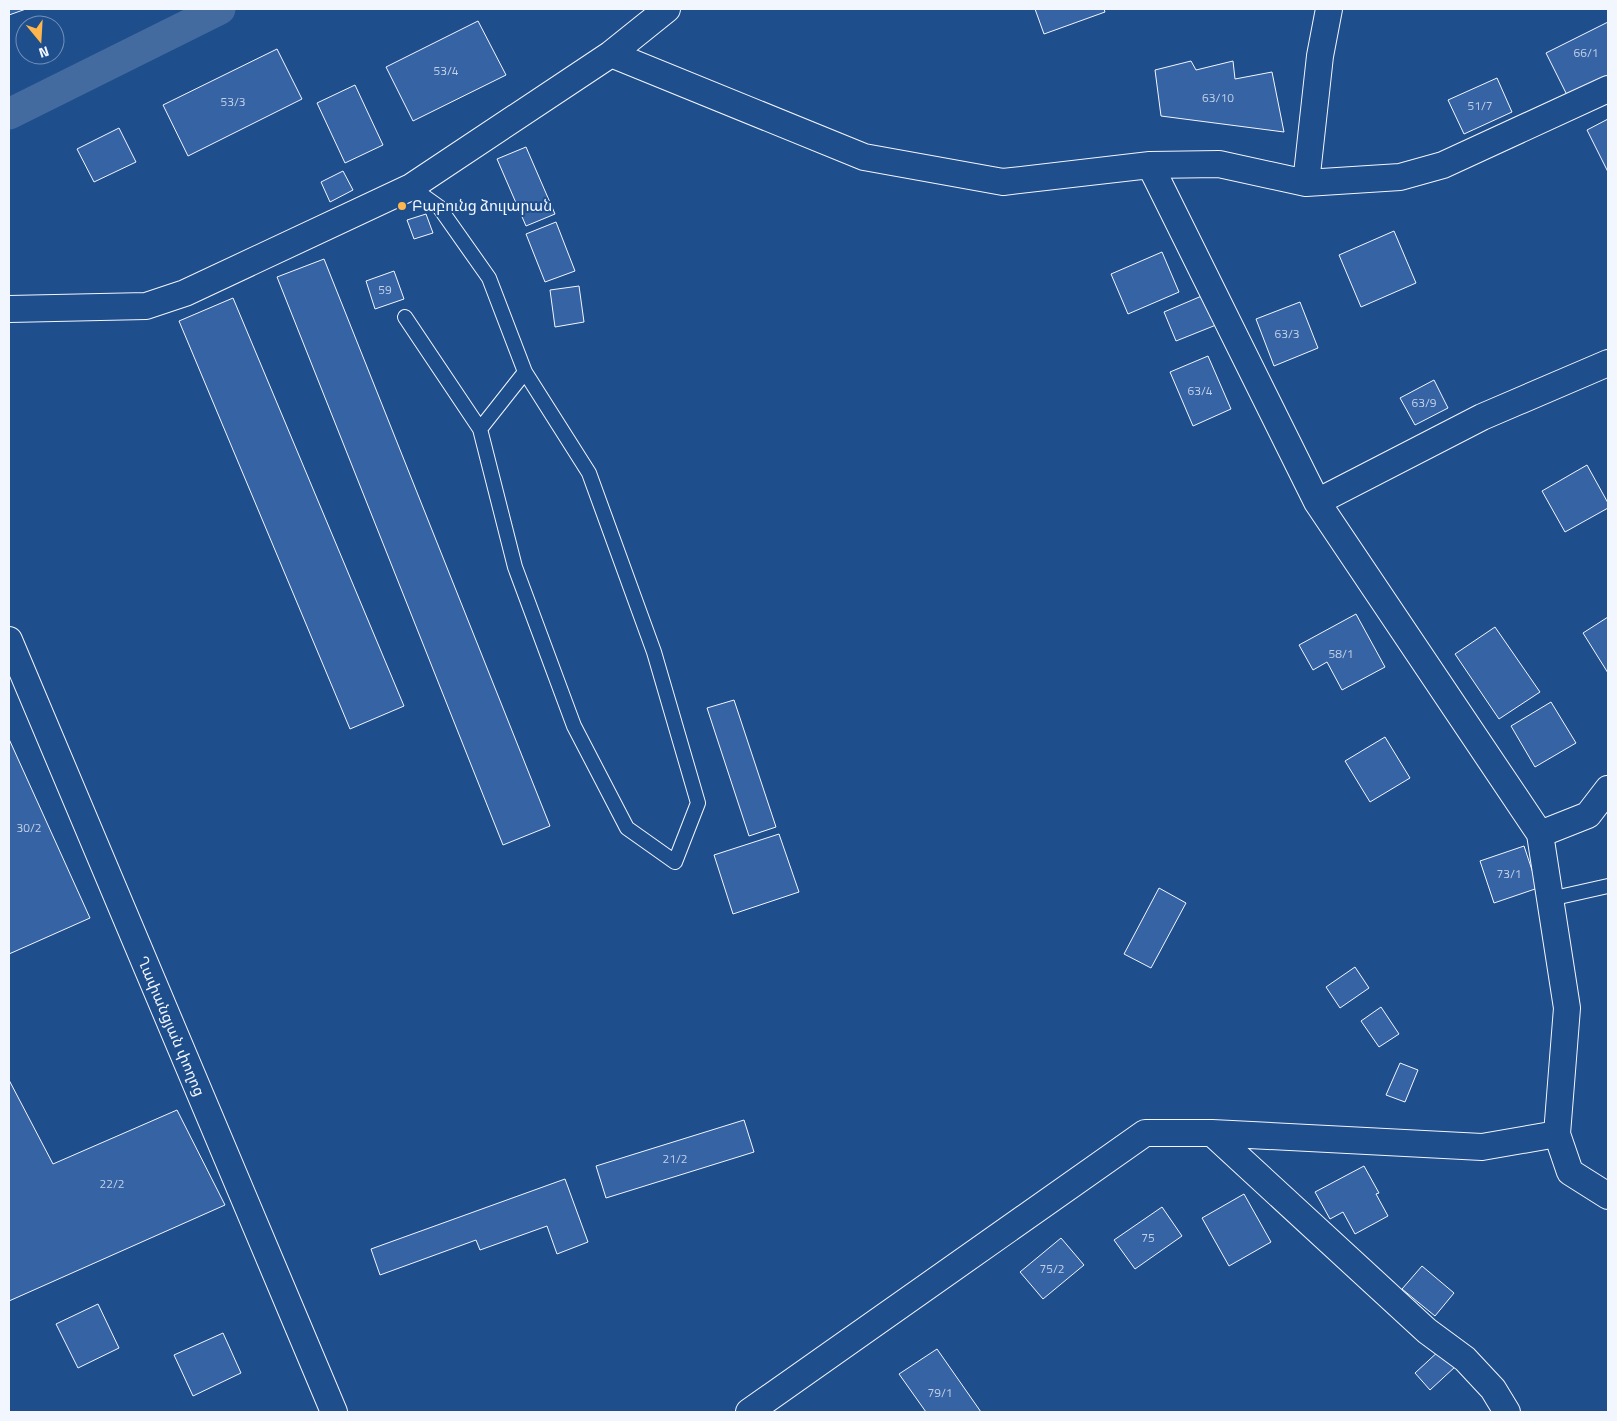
<svg xmlns="http://www.w3.org/2000/svg" width="1617" height="1421" viewBox="0 0 1617 1421" font-family="'Titillium Web','Noto Sans Armenian',sans-serif">
<style>
.lines{fill:none;stroke-linecap:round;stroke-linejoin:round}
.canal{stroke:#446ba0;stroke-width:31}
.building{fill:#3563a3;stroke:#f2f6ff}
.lane-casing{stroke:#f2f6ff;stroke-width:16}
.street-casing{stroke:#f2f6ff;stroke-width:28}
.lane{stroke:#1f4e8c;stroke-width:14}
.street{stroke:#1f4e8c;stroke-width:26}
.poi-dot{fill:#ffb74d;stroke:#1f4e8c;stroke-width:2}
.labels{text-anchor:middle;stroke-width:4;stroke-linejoin:round;paint-order:stroke}
.number-label{font-size:12px;fill:#c3d1e8}
.poi-label{font-size:15px;fill:#f2f6ff;stroke:#1f4e8c;text-anchor:start}
.street-label{font-size:15px;fill:#f2f6ff;stroke:#1f4e8c}
</style>
<rect width="100%" height="100%" fill="#1f4e8c"/>
<g class="lines">
<path class="canal" d="M9,114L220,9"/>
</g>
<path class="building" d="M9,9H26L9,15Z
M1035,9H1104L1105,12L1044,34Z
M478,21L506,75L413,121L386,67Z
M1608,22V77L1568,97L1546,53Z
M277,49L302,99L188,156L163,105Z
M1191,61L1196,70L1233,61L1235,79L1272,72L1284,132L1161,116L1155,70Z
M1497,78L1512,112L1464,134L1448,100Z
M355,85L383,145L345,163L317,103Z
M1608,119V172L1587,130Z
M119,128L136,162L94,182L77,149Z
M526,147L555,214L526,226L497,159Z
M343,171L353,190L330,202L321,182Z
M426,214L433,233L414,239L407,220Z
M556,222L575,271L545,282L526,234Z
M1394,231L1416,283L1361,307L1339,255Z
M1162,252L1179,292L1128,314L1111,274Z
M324,259L550,826L503,845L277,277Z
M394,271L404,299L375,309L366,281Z
M579,286L584,322L555,327L550,290Z
M1204,295L1216,325L1176,341L1164,312Z
M233,298L404,706L350,729L179,321Z
M1300,302L1318,348L1274,366L1256,319Z
M1208,356L1231,409L1193,426L1170,372Z
M1434,380L1448,408L1415,425L1400,398Z
M1587,465L1608,503V508L1565,532L1542,491Z
M1356,614L1385,667L1342,690L1327,662L1313,670L1299,645Z
M1608,617V673L1583,633Z
M1495,627L1540,692L1499,719L1455,654Z
M734,700L776,827L749,836L707,708Z
M1551,702L1576,743L1535,767L1511,726Z
M1385,737L1410,778L1370,802L1345,761Z
M9,739L90,918L9,954Z
M779,834L799,892L733,914L714,855Z
M1524,846L1538,888L1494,903L1480,861Z
M1159,888L1186,903L1151,968L1124,954Z
M1355,967L1369,988L1340,1008L1326,987Z
M1381,1007L1399,1034L1379,1047L1361,1021Z
M1400,1063L1418,1070L1405,1102L1386,1095Z
M9,1080L53,1164L177,1110L225,1205L9,1301Z
M744,1120L754,1152L606,1198L596,1166Z
M1364,1166L1379,1193L1376,1194L1388,1216L1355,1234L1343,1212L1330,1219L1315,1192Z
M565,1179L588,1242L557,1254L547,1226L480,1250L476,1240L380,1275L371,1249Z
M1244,1194L1271,1242L1229,1266L1202,1218Z
M1162,1207L1182,1236L1135,1269L1114,1240Z
M1061,1238L1084,1265L1043,1299L1020,1272Z
M1422,1266L1454,1293L1435,1316L1402,1289Z
M98,1304L119,1348L78,1368L56,1324Z
M223,1333L241,1373L193,1396L174,1355Z
M937,1349L981,1412H926L899,1374Z
M1441,1349L1456,1366L1430,1390L1415,1373Z"/>
<g class="lines">
<g class="lane-casing">
<path id="lane" d="M405,317L480,429L515,567L574,726L627,828L675,862L698,803L654,652L589,473L525,372L489,278L439,207L411,187
M480,429L525,372
M1550,899L1608,886"/>
</g>
<g class="street-casing">
<path id="street" d="M611,54L864,157L1003,182L1150,165L1317,502L1540,834L1567,1008L1557,1134L1482,1147L1212,1133H1145L749,1412
M1150,165L1219,164L1306,183L1400,177L1443,165L1608,89
M1306,183L1320,56L1329,9
M9,309L146,306L185,293L411,187L611,54L667,9
M1317,502L1482,417L1608,363
M9,640L334,1412
M1540,834L1588,815L1608,789
M1212,1133L1427,1331L1465,1359L1493,1389L1507,1412
M1557,1134L1570,1172L1608,1196"/>
</g>
<use href="#lane" class="lane"/>
<use href="#street" class="street"/>
</g>
<circle class="poi-dot" cx="402" cy="206" r="5"/>
<g class="labels">
<g class="number-label">
<text x="1586" y="57">66/1</text>
<text x="446" y="75">53/4</text>
<text x="1218" y="102">63/10</text>
<text x="233" y="106">53/3</text>
<text x="1480" y="110">51/7</text>
<text x="385" y="294">59</text>
<text x="1287" y="338">63/3</text>
<text x="1200" y="395">63/4</text>
<text x="1424" y="407">63/9</text>
<text x="1341" y="658">58/1</text>
<text x="29" y="832">30/2</text>
<text x="1509" y="878">73/1</text>
<text x="675" y="1163">21/2</text>
<text x="112" y="1188">22/2</text>
<text x="1148" y="1242">75</text>
<text x="1052" y="1273">75/2</text>
<text x="940" y="1397">79/1</text>
</g>
<g class="poi-label">
<text x="412" y="211">Բաբունց ձուլարան</text>
</g>
<g class="street-label">
<text transform="translate(171 1026) rotate(67)" y="5">Ղափանցյան փողոց</text>
</g>
</g>
<rect width="1617" height="1421" fill="none" stroke="#f2f6ff" stroke-width="20"/>
<g transform="translate(40 40) rotate(162)"><circle r="24" fill="#1f4e8c" stroke="#7391ba"/>
<path d="M0-4L9 19L0 12L-9 19Z" fill="#ffb74d"/>
<text y="-8" font-size="14" font-weight="bold" text-anchor="middle" fill="#f2f6ff">N</text>
</g>
</svg>
